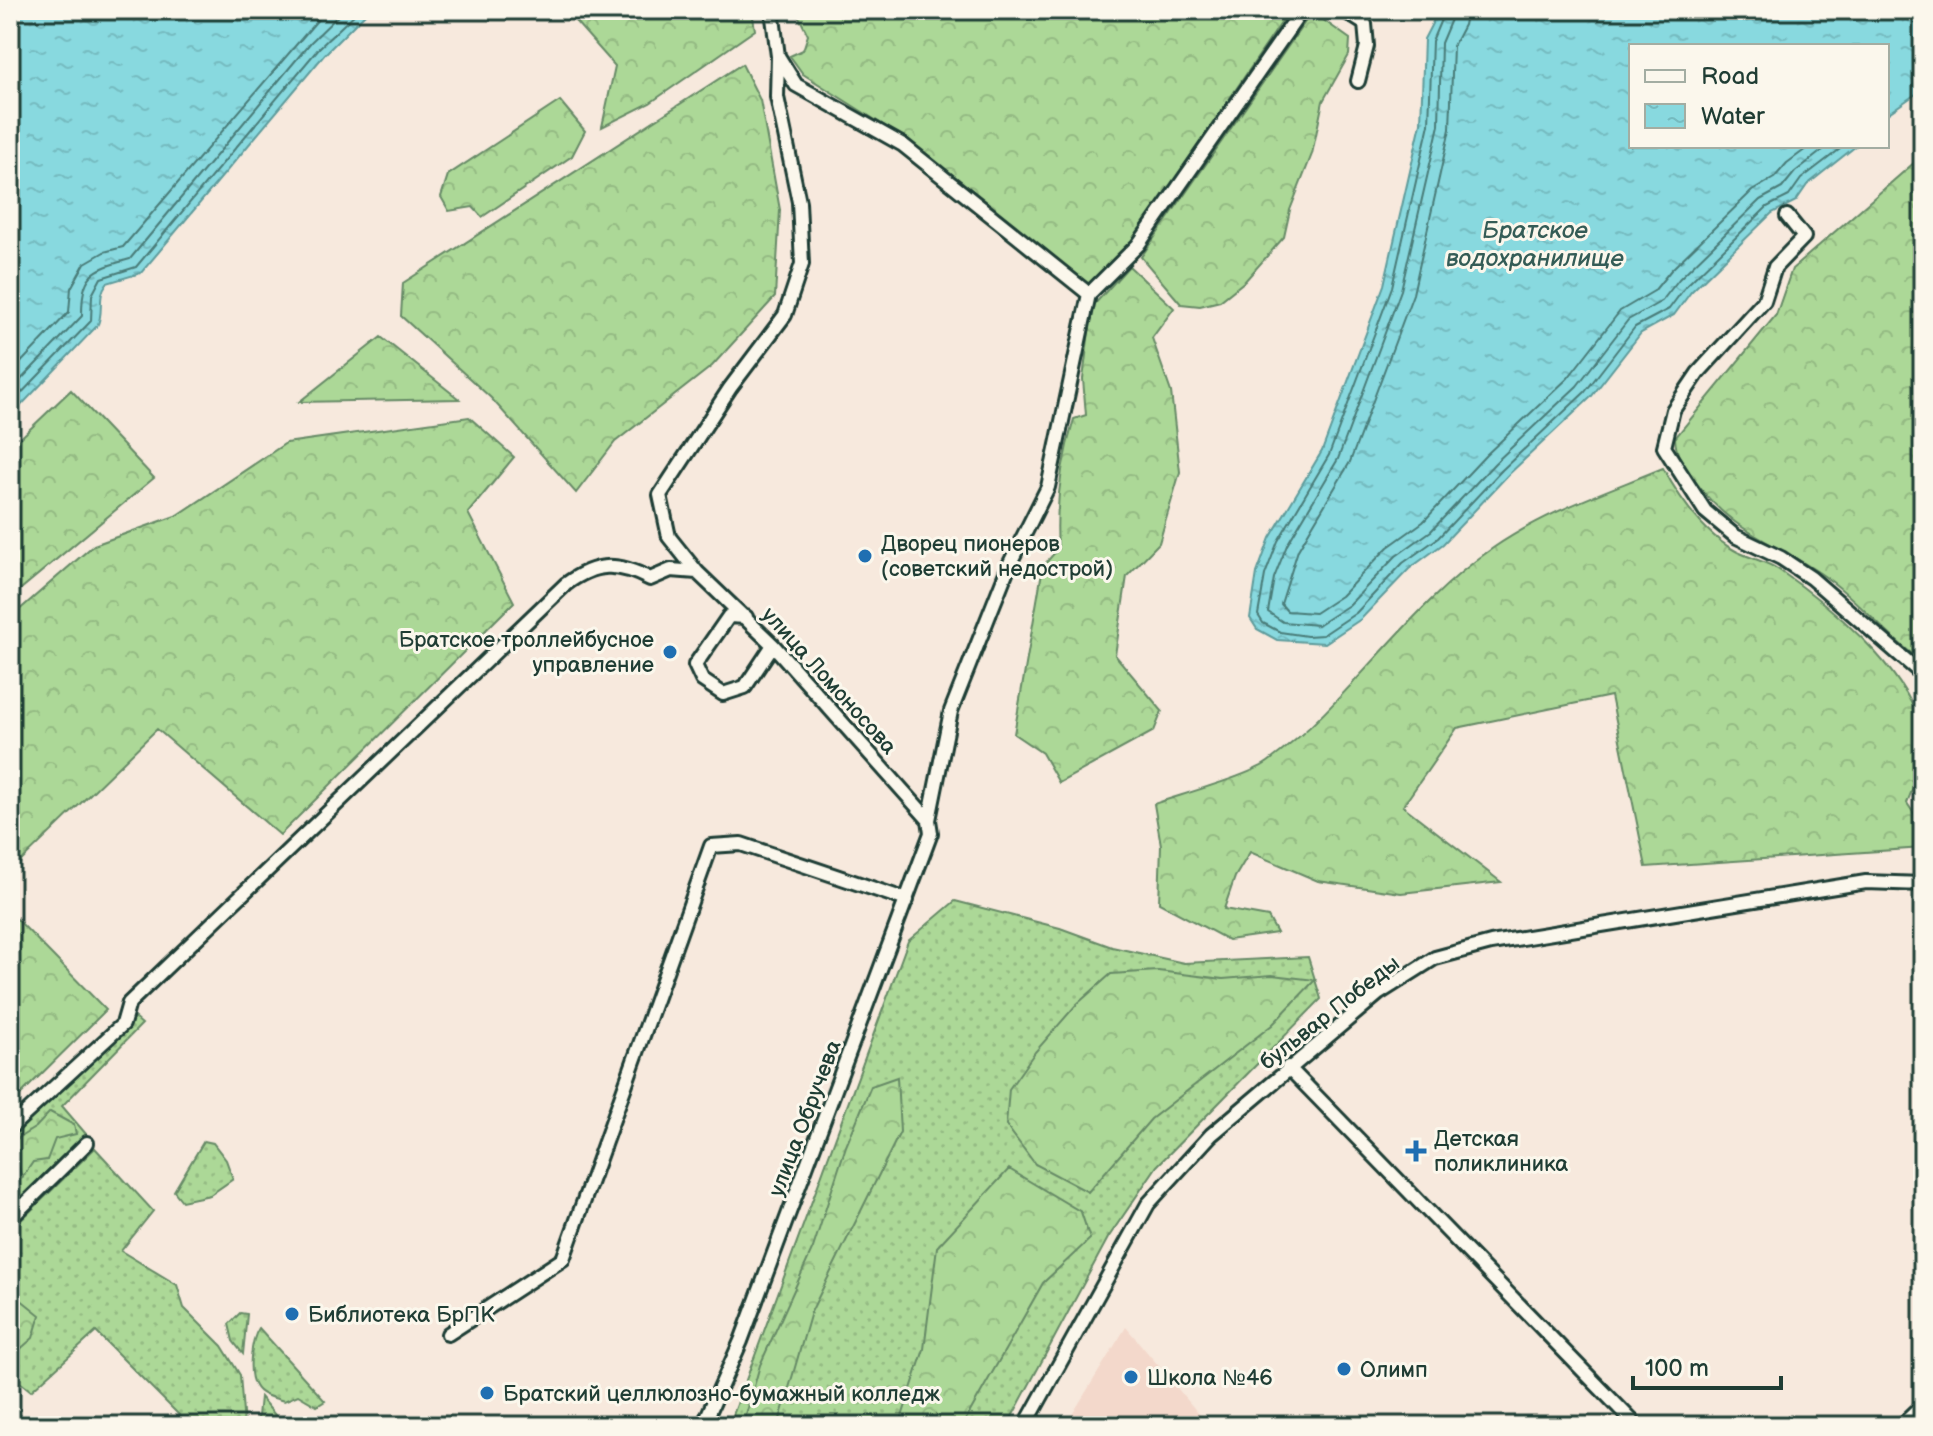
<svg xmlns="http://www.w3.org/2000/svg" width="1933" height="1436" viewBox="0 0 1933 1436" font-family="'Balsamiq Sans',sans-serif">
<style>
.built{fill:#f3d8cb}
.grass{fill:url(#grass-dots);stroke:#668a66;stroke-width:2}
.forest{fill:url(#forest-crowns);stroke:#668a66;stroke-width:2}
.water{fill:url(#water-ripples);stroke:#5e9b9b;stroke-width:2}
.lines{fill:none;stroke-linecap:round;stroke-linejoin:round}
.shore{stroke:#497b78;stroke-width:2}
.minor-casing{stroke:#1f3d34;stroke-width:18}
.minor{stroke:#fbf7ec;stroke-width:12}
.poi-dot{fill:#1f6fb2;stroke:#fbf7ec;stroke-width:3}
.labels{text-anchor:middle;stroke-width:6;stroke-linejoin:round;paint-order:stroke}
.poi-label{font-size:22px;fill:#1f3d34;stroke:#fbf7ec;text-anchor:start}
.street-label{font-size:22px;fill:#1f3d34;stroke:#fbf7ec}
.water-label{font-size:24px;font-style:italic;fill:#345c56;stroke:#fbf7ec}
</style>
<defs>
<pattern id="grass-dots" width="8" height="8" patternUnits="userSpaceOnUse" patternTransform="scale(2)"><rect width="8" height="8" fill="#acd897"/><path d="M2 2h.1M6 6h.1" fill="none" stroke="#94ba83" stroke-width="1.8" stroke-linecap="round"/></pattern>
<pattern id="forest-crowns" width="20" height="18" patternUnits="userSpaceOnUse" patternTransform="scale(2)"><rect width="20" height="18" fill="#acd897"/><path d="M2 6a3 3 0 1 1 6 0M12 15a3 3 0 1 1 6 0" fill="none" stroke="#94ba83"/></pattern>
<pattern id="water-ripples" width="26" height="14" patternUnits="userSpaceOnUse" patternTransform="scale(2)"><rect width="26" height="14" fill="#88d9df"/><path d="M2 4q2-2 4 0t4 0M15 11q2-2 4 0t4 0" fill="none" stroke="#75bbc0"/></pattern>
</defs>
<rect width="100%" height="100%" fill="#f7e9dd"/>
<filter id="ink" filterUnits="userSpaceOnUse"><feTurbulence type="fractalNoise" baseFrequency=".0125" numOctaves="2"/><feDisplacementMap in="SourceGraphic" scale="16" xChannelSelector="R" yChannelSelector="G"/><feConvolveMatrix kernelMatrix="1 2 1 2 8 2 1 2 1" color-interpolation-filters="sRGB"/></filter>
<g filter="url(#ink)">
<path class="built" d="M1126,1327L1209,1426H1065Z"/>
<path class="grass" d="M955,901L1060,928L1112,947L1184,963L1308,957L1321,999L1157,1166L1108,1238L1007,1426H729L908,941Z
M135,1018L142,1024L62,1106L86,1134L14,1203L10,1140Z
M204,1141L213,1143L226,1160L233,1179L210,1195L182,1201L174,1191Z
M95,1148L153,1211L121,1251L177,1285L184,1308L222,1346L240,1375L244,1426H190L96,1332L31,1391L15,1378L10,1382V1231Z
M240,1313L247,1314L243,1354L233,1341L229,1324Z
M259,1328L325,1401L317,1406L298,1395L284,1401C275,1398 260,1396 255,1386C247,1373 251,1340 259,1328Z
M260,1397L280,1421L276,1426H257Z"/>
<path class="forest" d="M574,10H752L755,30L650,103L602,127L615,66L569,14Z
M790,10H1290L1135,237L1087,285L907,140L803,74L790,56L803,50L808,35L799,17Z
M1312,12L1350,39L1349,55L1323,101L1312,154L1290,210L1284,237L1245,281L1220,301L1200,306L1181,304L1141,257Z
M742,64L760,100L780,210L775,297L712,366L615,442L576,493L491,398L401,316L403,283Z
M560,101L585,131L572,156L482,217L473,207L449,211L441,197L448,175Z
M1923,155V662C1889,639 1864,606 1831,581C1779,542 1735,537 1695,481C1684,466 1676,457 1675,438L1776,315L1792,269Z
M1129,266L1174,308L1152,338L1171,392L1180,472L1159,543L1127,576L1115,655L1162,711L1154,731L1059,783L1042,753L1014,734L1043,566L1058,549C1055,504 1061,462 1074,419L1086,415L1083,379L1092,307Z
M381,337L459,399L299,402Z
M71,390L154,478L10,598V448Z
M469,417L514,457L468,513L514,602L280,835L157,729L10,872V618L94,545L178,515L286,443Z
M1663,468C1680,499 1703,533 1734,550C1748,558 1766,561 1779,570C1830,605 1902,665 1921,726C1929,753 1916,779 1907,803L1923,827V848L1646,867L1611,696L1457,728L1403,806L1501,882L1401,893L1318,881L1250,852L1235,877L1224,909L1268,917L1277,933L1228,940L1159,903L1161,845L1154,804C1180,795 1249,776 1268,762C1351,701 1407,607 1493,548C1545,512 1605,492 1663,468Z
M10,912L106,1010L10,1105Z
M1158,971L1223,979L1272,975L1315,980L1272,1025L1151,1119L1088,1192L1035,1164L1006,1125L1009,1089L1035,1052L1076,1005L1111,974Z
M897,1077L900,1132L811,1312L778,1426H743L760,1365L813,1248L846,1146L871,1086Z
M50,1112L74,1125L76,1134L55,1139L47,1160L33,1162L22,1178L15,1155L17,1139L36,1127Z
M1009,1169L1081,1212L1090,1239L1043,1283L962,1426H899L924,1349L937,1247Z
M10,1291L40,1315L33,1338L10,1358Z"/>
<path class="water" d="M10,10H369L325,54L141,273L107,283C96,297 105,312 97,326L10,417Z
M1439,10H1923V89L1887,114V46H1631V146H1856L1807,185L1796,201L1772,213L1691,292L1674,315L1641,333L1591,397L1507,476L1443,544L1409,569L1361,619L1325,643L1277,640L1257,629L1250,618L1257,573L1270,538L1322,451L1384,285L1421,123L1424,39Z"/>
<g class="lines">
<path class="shore" d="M1445,10L1432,41L1429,124L1392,287L1329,455L1278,541L1265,575L1258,615L1263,623L1280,632L1307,636L1323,635L1356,613L1403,563L1438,538L1502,470L1585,392L1635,327L1669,309L1686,286L1767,207L1789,196L1801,179L1844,146
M1455,10L1441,43L1439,125L1401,290L1338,459L1287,545L1274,578L1268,612L1283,622L1318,625L1349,605L1396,556L1431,531L1495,463L1577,386L1628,320L1662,301L1679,279L1760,200L1782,188L1795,172L1828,146
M1467,10L1464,25L1453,46L1450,129L1413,294L1350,462L1298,550L1281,604L1287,611L1315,613L1341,596L1388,547L1423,522L1486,455L1568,378L1620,311L1654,291L1671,270L1752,191L1774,178L1787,163L1810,146
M10,374L69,312L71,288L85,263L104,252L123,247L326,10
M10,391L82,316C82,273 91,270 130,259L311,42L344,10
M10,405L91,321L92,295L101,278L136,267L319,48L359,10"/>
<g class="minor-casing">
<path id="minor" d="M772,10L778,56L796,85L903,145L1089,294
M1343,10L1365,24L1367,46L1358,81
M778,56L777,97L799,202L802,264L785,315L730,388L660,495L669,537L697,572L773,645L929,820
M1787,216L1804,237L1775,267L1764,301L1698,373L1673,410L1664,447L1705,511L1735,536L1781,558L1811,578L1923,675
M746,617L729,616L695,665L702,680L723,694L745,687L773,645
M1288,1067L1637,1426
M10,1128L123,1024L129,1003L566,584C596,562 617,562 650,579L671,570L697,572
M10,1219L87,1143
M448,1334L563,1259L711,846L741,844L907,900
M703,1426L741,1341L931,833L929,820L951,711L1009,565L1048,487L1089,294L1138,245L1302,10
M1025,1426L1148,1204L1211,1135L1378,994L1435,958L1491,943L1866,882L1923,884
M1901,1426L1923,1405"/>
</g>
<use href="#minor" class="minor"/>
</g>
</g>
<g class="poi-dot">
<circle cx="865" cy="556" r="8"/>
<circle cx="670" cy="652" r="8"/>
<path d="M1412 1139h8v8h8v8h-8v8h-8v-8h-8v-8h8z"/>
<circle cx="292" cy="1314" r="8"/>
<circle cx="1344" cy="1369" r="8"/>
<circle cx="1131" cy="1377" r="8"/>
<circle cx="487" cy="1393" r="8"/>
</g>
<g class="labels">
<g class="poi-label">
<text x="881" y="551">Дворец пионеров<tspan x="881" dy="25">(советский недострой)</tspan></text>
<text x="654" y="647" text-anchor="end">Братское троллейбусное<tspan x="654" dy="25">управление</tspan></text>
<text x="1434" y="1146">Детская<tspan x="1434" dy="25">поликлиника</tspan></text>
<text x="308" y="1322">Библиотека БрПК</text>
<text x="1360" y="1377">Олимп</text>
<text x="1147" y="1385">Школа №46</text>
<text x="503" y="1401">Братский целлюлозно-бумажный колледж</text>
</g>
<g class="street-label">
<text transform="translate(830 680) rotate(48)" y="8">улица Ломоносова</text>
<text transform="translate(1329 1012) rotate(-38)" y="8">бульвар Победы</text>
<text transform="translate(804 1118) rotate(-69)" y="8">улица Обручева</text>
</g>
<g class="water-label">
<text x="1535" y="238">Братское<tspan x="1535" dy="28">водохранилище</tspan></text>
</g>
</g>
<rect width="1933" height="1436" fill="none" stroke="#fbf7ec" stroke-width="40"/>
<rect x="20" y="20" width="1893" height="1396" fill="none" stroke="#1f3d34" stroke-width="3" filter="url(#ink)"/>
<rect x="1629" y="44" width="260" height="104" fill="#fbf7ec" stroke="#a3ada2" stroke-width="2"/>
<rect x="1645" y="70" width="40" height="12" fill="#fbf7ec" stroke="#a3ada2" stroke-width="2"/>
<text x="1701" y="84" font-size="24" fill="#1f3d34">Road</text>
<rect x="1645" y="104" width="40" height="24" fill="url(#water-ripples)" stroke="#a3ada2" stroke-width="2"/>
<text x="1701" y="124" font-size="24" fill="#1f3d34">Water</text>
<path d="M1633 1376v12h148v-12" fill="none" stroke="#1f3d34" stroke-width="4"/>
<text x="1645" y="1376" font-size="24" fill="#1f3d34" stroke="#fbf7ec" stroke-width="6" paint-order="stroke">100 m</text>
</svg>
